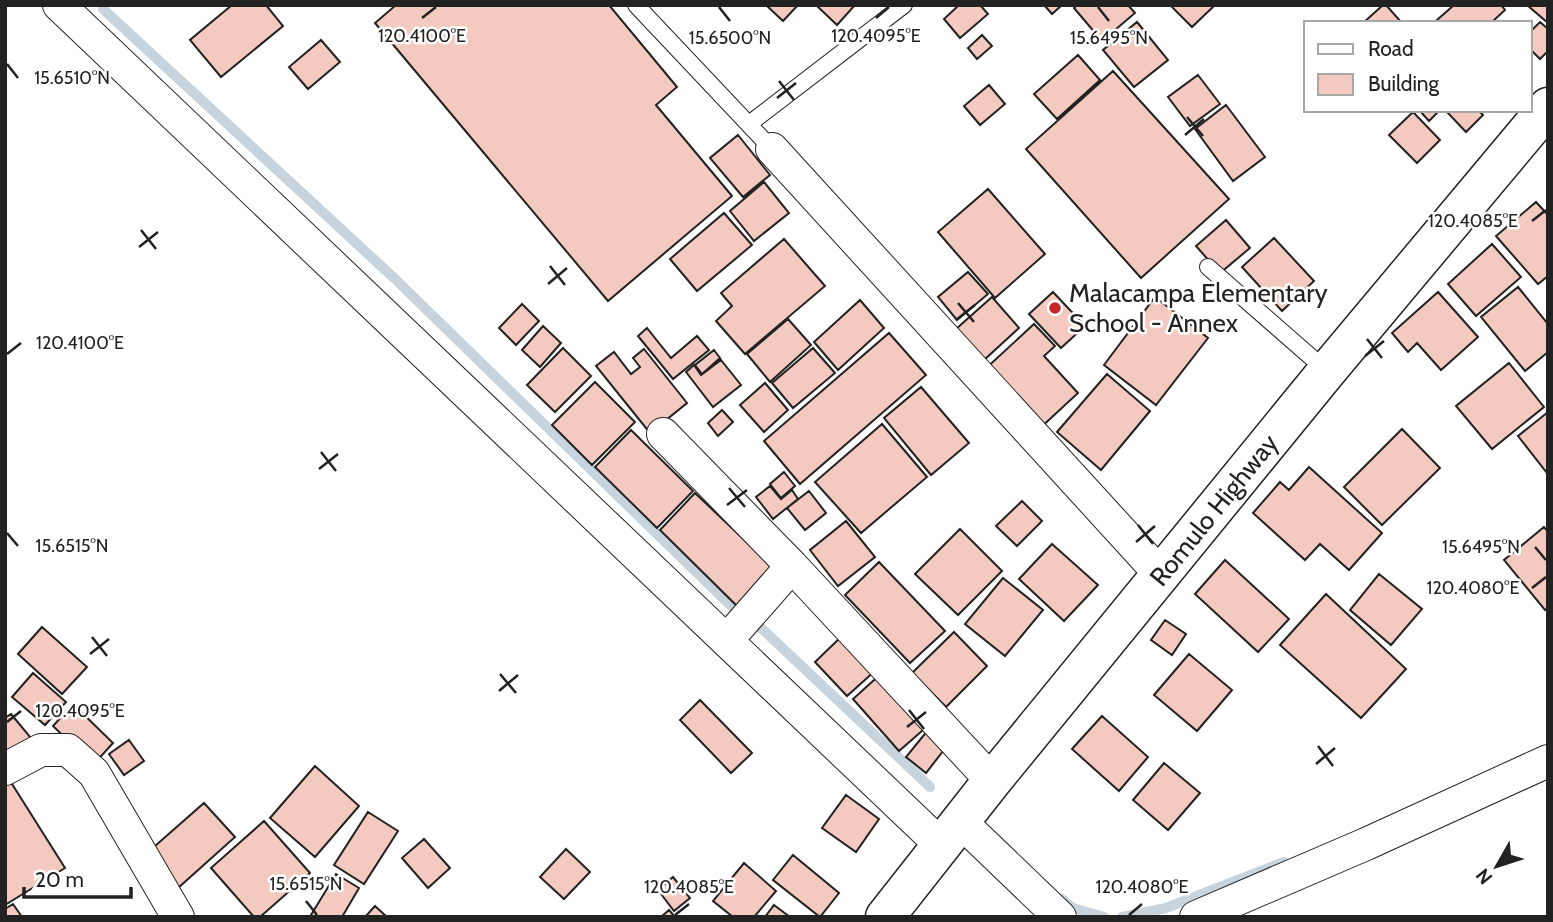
<svg xmlns="http://www.w3.org/2000/svg" width="1553" height="922" viewBox="0 0 1553 922" font-family="Cabin,sans-serif">
<style>
.lines{fill:none;stroke-linecap:round;stroke-linejoin:round}
.stream{stroke:#c7d3dd;stroke-width:10}
.building{fill:#f3c9c0;stroke:#222;stroke-width:2}
.service-casing{stroke:#222;stroke-width:18}
.minor-casing{stroke:#222;stroke-width:34}
.trunk-casing{stroke:#222;stroke-width:41}
.service{stroke:#fff;stroke-width:16}
.minor{stroke:#fff;stroke-width:32}
.trunk{stroke:#fff;stroke-width:38}
.ticks{fill:none;stroke:#222;stroke-width:2.5}
.poi-dot{fill:#c62828;stroke:#fff;stroke-width:2.5}
.labels{text-anchor:middle;stroke-width:5;stroke-linejoin:round;paint-order:stroke}
.poi-label{font-size:26px;fill:#222;stroke:#fff;text-anchor:start}
.street-label{font-size:26px;fill:#222;stroke:#fff}
.ticks-label{font-size:18px;text-anchor:middle;fill:#222;stroke:#fff;stroke-width:5;stroke-linejoin:round;paint-order:stroke}
</style>
<rect width="100%" height="100%" fill="#fff"/>
<g class="lines">
<path class="stream" d="M103,9L394,278L731,606
M760,627L930,787
M1062,899L1073,908L1104,917
M1122,917L1166,908L1284,862"/>
</g>
<path class="building" d="M232,5H266L283,26L221,77L190,40Z
M396,5H609L677,87L656,105L732,196L608,301L375,23Z
M766,5H798L783,21Z
M816,5H855L837,25Z
M959,5H980L988,14L960,38L944,19Z
M1044,5H1062L1052,14Z
M1077,5H1128L1135,13L1102,41L1074,8Z
M1174,5H1215L1192,27L1172,7Z
M1383,5H1386L1402,23H1363Z
M1454,5H1501L1505,10L1491,23H1439L1437,20Z
M1527,5H1548V23Z
M1137,22L1168,60L1134,87L1103,50Z
M1540,22L1548,29V51L1540,59L1530,49V32Z
M982,35L992,46L977,59L968,48Z
M321,40L340,62L308,89L289,67Z
M1078,55L1100,80L1057,119L1034,94Z
M1113,71L1229,199L1141,278L1026,149Z
M1198,75L1220,104L1190,126L1168,97Z
M989,85L1005,104L980,125L964,106Z
M1226,105L1265,157L1233,181L1195,129Z
M1419,110H1440L1429,121Z
M1478,110L1483,115L1466,132L1446,111Z
M1413,112L1440,140L1417,163L1389,135Z
M738,135L770,175L743,197L710,158Z
M764,182L789,213L754,241L730,211Z
M988,189L1045,254L995,298L938,232Z
M1536,202L1548,215V276L1538,284L1496,236Z
M724,213L752,245L697,291L670,259Z
M1226,220L1250,248L1220,273L1196,246Z
M1274,238L1314,281L1282,311L1242,267Z
M784,239L825,286L745,354L716,321L732,306L721,293Z
M1492,244L1521,277L1476,316L1448,284Z
M968,272L988,294L957,320L938,297Z
M1518,287L1548,324V352L1525,371L1481,317Z
M1053,292L1085,326L1061,348L1029,314Z
M1438,292L1478,337L1441,370L1417,343L1408,352L1392,333Z
M992,297L1019,328L984,360L956,329Z
M1155,297L1208,338L1156,405L1104,365Z
M860,300L884,328L838,370L814,342Z
M522,304L539,321L516,345L499,328Z
M788,319L811,345L770,382L747,354Z
M1034,324L1055,346L1044,356L1078,393L1038,430L983,371Z
M543,326L561,343L540,367L522,350Z
M647,328L671,358L697,336L709,350L673,379L638,336Z
M889,333L926,375L800,484L764,441Z
M563,348L591,376L555,412L527,385Z
M813,348L835,373L793,408L772,383Z
M644,349L687,403L650,433L596,366L614,352L631,374L640,367L633,358Z
M714,350L720,358L702,374L695,365Z
M721,360L741,385L713,407L686,372L694,365L701,375Z
M1509,363L1544,407L1492,449L1456,406Z
M1107,374L1150,411L1101,470L1057,432Z
M595,382L635,422L592,465L552,425Z
M765,383L788,410L764,432L740,405Z
M921,387L969,443L931,475L884,418Z
M722,410L733,422L718,436L708,423Z
M1548,412V472L1547,473L1518,436Z
M882,424L927,477L861,533L815,482Z
M1402,429L1440,468L1382,525L1344,487Z
M631,430L693,491L657,528L595,467Z
M1309,467L1382,533L1349,570L1320,544L1305,560L1253,513L1280,482L1289,490Z
M784,472L795,486L781,498L770,484Z
M770,486L781,499L792,490L798,499L773,519L756,497Z
M809,491L826,513L805,530L787,508Z
M695,493L779,573L742,611L660,530Z
M1022,501L1042,521L1017,546L996,526Z
M846,521L875,557L838,586L810,550Z
M1544,527L1548,532V608L1545,610L1504,560Z
M960,529L1002,571L958,615L915,574Z
M1052,544L1098,585L1064,621L1019,579Z
M1225,560L1289,619L1258,652L1195,594Z
M879,562L945,631L910,663L845,595Z
M1379,574L1422,609L1391,645L1350,610Z
M1003,578L1043,610L1005,656L965,624Z
M1326,594L1406,669L1361,718L1280,645Z
M1165,620L1186,634L1172,655L1151,640Z
M42,627L87,667L62,694L18,654Z
M954,632L987,666L946,707L912,673Z
M843,635L876,670L847,696L815,662Z
M1189,654L1232,690L1197,731L1154,695Z
M884,671L930,724L899,751L853,699Z
M33,673L66,702L45,725L12,697Z
M700,700L752,753L731,773L680,720Z
M73,704L113,743L93,765L53,726Z
M11,714L31,738L5,758V718Z
M1102,716L1148,757L1119,791L1072,749Z
M928,730L947,746L926,773L906,757Z
M129,740L144,761L124,775L109,754Z
M1164,763L1200,793L1168,830L1133,800Z
M315,766L359,806L315,857L270,818Z
M7,776L65,868L5,905V777Z
M846,795L879,819L856,852L822,828Z
M204,803L235,837L178,888L147,853Z
M368,812L398,831L364,884L334,865Z
M264,821L310,873L260,917H254L211,868Z
M424,839L450,868L428,888L402,858Z
M566,849L590,872L564,899L540,877Z
M793,855L839,893L820,917L773,880Z
M744,863L776,891L754,917H733L713,901Z
M336,874L359,888L342,917H314L311,915Z
M673,877L690,898L674,911L658,890Z
M13,904L22,917H5V909Z
M774,905L790,917H765Z
M375,906L387,917H365Z
M669,910L675,917H661Z"/>
<g class="lines">
<g class="service-casing">
<path id="service" d="M636,5L772,149
M749,124L904,5
M1208,267L1327,371"/>
</g>
<g class="minor-casing">
<path id="minor" d="M59,5L941,845
M772,149L1162,576
M663,434L792,566L727,640
M792,566L992,781
M5,769L41,750H68L94,773L178,917
M960,821L1060,917
M1196,917L1366,844L1548,761"/>
</g>
<g class="trunk-casing">
<path id="trunk" d="M885,917L992,781L1327,371L1548,107"/>
</g>
<use href="#service" class="service"/>
<use href="#minor" class="minor"/>
<use href="#trunk" class="trunk"/>
</g>
<path class="ticks" d="M719,7L730,21M1098,7L1109,21M422,18L436,7M876,18L889,7M7,64L18,78M779,81L794,100M777,98L796,83M1187,117L1203,136M1185,135L1204,119M1532,221L1546,210M141,230L156,249M139,247L158,232M550,266L565,285M548,284L567,268M958,303L974,322M956,320L975,305M1367,339L1382,358M7,354L21,343M1365,356L1384,341M321,452L336,471M319,469L338,454M729,488L745,507M727,505L747,490M1138,525L1153,544M7,533L18,546M1136,542L1155,526M1535,547L1546,560M1532,588L1546,577M92,637L107,656M90,654L109,639M500,674L516,693M499,691L518,675M909,710L924,729M7,722L21,711M907,727L926,712M1318,746L1333,766M1316,764L1335,748M306,901L317,915M675,915L689,904M1129,915L1142,904"/>
<circle class="poi-dot" cx="1055" cy="308" r="7"/>
<g class="labels">
<g class="poi-label">
<text x="1069" y="302">Malacampa Elementary<tspan x="1069" dy="30">School - Annex</tspan></text>
</g>
<g class="street-label">
<text transform="translate(1214 510) rotate(-51)" y="9">Romulo Highway</text>
</g>
</g>
<g class="ticks-label">
<text x="422" y="42">120.4100°E</text>
<text x="876" y="42">120.4095°E</text>
<text x="1109" y="44">15.6495°N</text>
<text x="730" y="44">15.6500°N</text>
<text x="72" y="84">15.6510°N</text>
<text x="1473" y="227">120.4085°E</text>
<text x="80" y="349">120.4100°E</text>
<text x="72" y="552">15.6515°N</text>
<text x="1481" y="553">15.6495°N</text>
<text x="1473" y="594">120.4080°E</text>
<text x="80" y="717">120.4095°E</text>
<text x="306" y="890">15.6515°N</text>
<text x="689" y="893">120.4085°E</text>
<text x="1142" y="893">120.4080°E</text>
</g>
<rect width="1553" height="922" fill="none" stroke="#222222" stroke-width="14"/>
<rect x="1304" y="21" width="228" height="91" fill="#ffffff" stroke="#a7a7a7" stroke-width="2"/>
<rect x="1318" y="44" width="35" height="10" fill="#ffffff" stroke="#a7a7a7" stroke-width="2"/>
<text x="1368" y="56" font-size="21" fill="#222222">Road</text>
<rect x="1318" y="74" width="35" height="21" fill="#f3c9c0" stroke="#a7a7a7" stroke-width="2"/>
<text x="1368" y="91" font-size="21" fill="#222222">Building</text>
<g transform="translate(1497 866) rotate(231)" stroke="#ffffff" stroke-width="5" paint-order="stroke">
<path d="M0-5L12 26L0 18L-12 26Z" fill="#222222"/>
<text y="-10" font-size="19" font-weight="bold" text-anchor="middle" fill="#222222">N</text>
</g>
<path d="M24 887v10h107v-10" fill="none" stroke="#222222" stroke-width="3.5"/>
<text x="35" y="887" font-size="21" fill="#222222" stroke="#ffffff" stroke-width="5" paint-order="stroke">20 m</text>
</svg>
